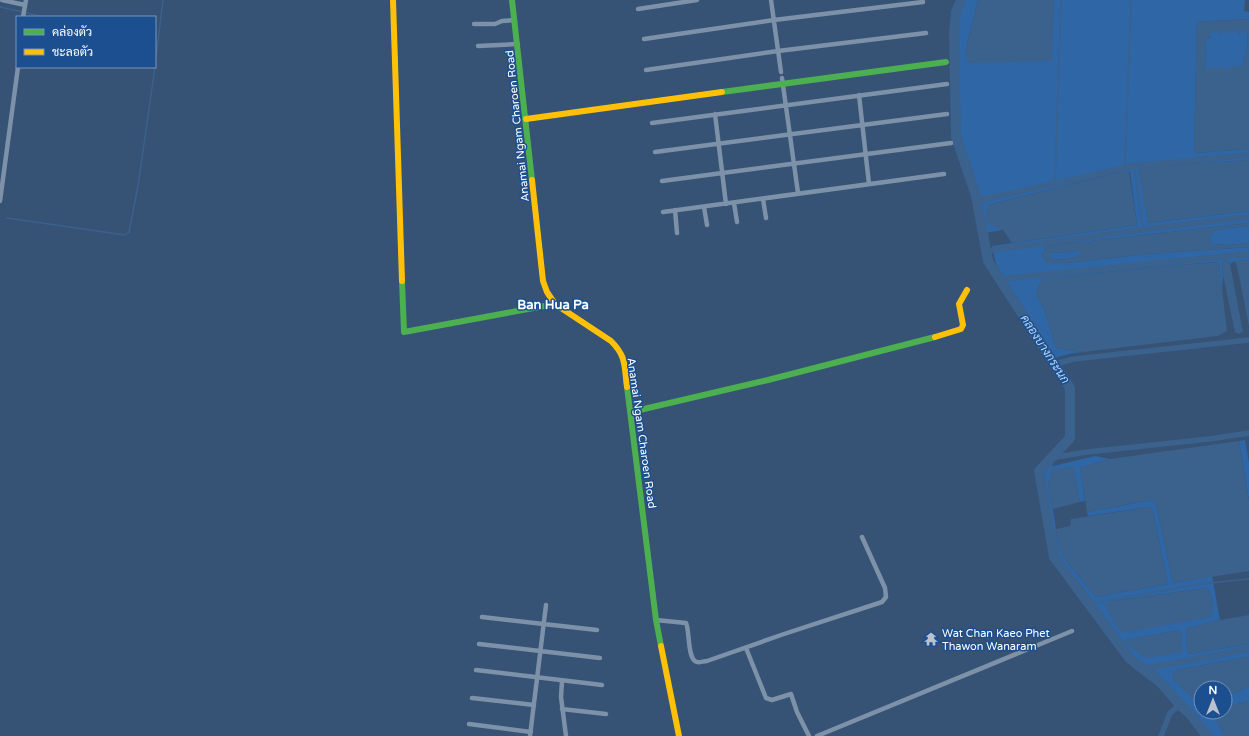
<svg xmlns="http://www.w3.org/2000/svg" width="1249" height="736" viewBox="0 0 1249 736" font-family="'Varela Round',Sarabun,sans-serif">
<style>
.green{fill:#2f66a5;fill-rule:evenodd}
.water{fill:#3b618d;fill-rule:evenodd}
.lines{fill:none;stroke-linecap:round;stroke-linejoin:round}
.stream{stroke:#3b618d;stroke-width:1.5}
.canal{stroke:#3b618d;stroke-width:5.5}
.river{stroke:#3b618d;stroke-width:10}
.street{stroke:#7d92a8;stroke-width:4.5}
.fast{stroke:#4caf50;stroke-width:6}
.slow{stroke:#ffc107;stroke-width:6}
.labels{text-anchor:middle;stroke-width:3;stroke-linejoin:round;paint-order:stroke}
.street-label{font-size:11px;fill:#fff;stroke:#1b4f8f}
.poi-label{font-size:11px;fill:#fff;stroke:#1b4f8f;text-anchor:start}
.water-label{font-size:12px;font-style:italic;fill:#b5d3f5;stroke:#1b4f8f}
.quarter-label{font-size:13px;font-weight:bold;fill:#fff;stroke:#1b4f8f}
</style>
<rect width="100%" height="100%" fill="#365274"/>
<path class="green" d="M964,0H978L965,53L1051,61L1054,0H1245L1244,11L1249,12V19L1197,22L1194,153L1249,149V160L1146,167L1139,170L1148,223L1249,211V223L1047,246L1042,255L1047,263H1065L1148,254L1249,247V260L1235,261L1230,264L1227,260L1222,261L1223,275L1222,295L1219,263L1216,262L1145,268L1042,279L1036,293L1045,312L1056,348L1083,352L1068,354L1055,358L996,264L992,246L1137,225L1130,172H1120L988,205L1003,230L985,233L978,196L961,138L958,77L957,26Z
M1232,27L1235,33V30H1238L1239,35L1243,29L1247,32C1249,47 1247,54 1241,68L1215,71L1212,68H1205L1206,39L1208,36L1210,39L1211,31L1223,30Z
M1249,226V243L1230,245L1212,244L1209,239L1213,231L1226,228Z
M1080,250V255C1072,259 1057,262 1049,257L1048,253L1069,252Z
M1245,440L1249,462V501L1239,441Z
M1095,456L1110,459L1080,468L1085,501L1080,502L1073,467L1048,484L1055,521L1058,546L1064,558L1096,597L1168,584L1153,511L1149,507L1088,516L1087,512L1152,500L1156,504L1173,583L1212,576L1220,620L1186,629L1187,650L1189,654L1249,644V659L1247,657L1177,670L1172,678L1197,702L1201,703V712H1212L1225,736H1212L1193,710L1180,702L1170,689L1155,674L1136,661V657L1128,652L1084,589L1056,555L1043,475L1052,462L1053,466ZM1207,588C1212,596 1215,609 1210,617L1112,601ZM1180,630L1182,638V652L1125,640Z
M1249,687V701L1225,707V696Z"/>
<path class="water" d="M978,0H1054L1052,61L969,63L965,53Z
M1249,19V149L1194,153L1197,22ZM1232,28L1235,35V31L1238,30L1239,36L1243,29L1247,32C1249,47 1247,54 1241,67L1232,66L1225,70L1224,67L1220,66L1215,71V66L1212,68H1205L1206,39L1208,36L1211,39V31H1217L1221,35L1224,30L1228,34Z
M1249,160V211L1148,223L1138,170L1146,167Z
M1120,172H1129L1137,225L1012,243L1003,230L989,225L985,217L988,205Z
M1249,223V226L1226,228L1214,231L1209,239L1212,244L1230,245L1249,243V247L1148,254L1065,263H1047L1042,255L1047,246ZM1080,250V255C1072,259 1057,262 1049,257V253L1069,252Z
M1227,260L1230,264L1243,332L1239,334L1235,332L1223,275L1222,261Z
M1249,260V326L1238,271L1235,261Z
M1219,262L1227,331L1218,336L1083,352L1056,348L1045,312L1036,293L1042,279L1145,268Z
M1239,441L1249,501V571L1173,583L1156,504L1152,500L1087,512L1080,468L1110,459Z
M1074,467L1080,502L1053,509L1048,484L1051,469Z
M1149,507L1153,511L1168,584L1096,597L1064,558L1058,546L1056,529L1070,526L1071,519Z
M1207,588C1212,596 1215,609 1211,617L1133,631L1121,632L1116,626L1105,605L1112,601L1127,599Z
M1249,615V644L1189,654L1187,650L1186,629L1220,620Z
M1180,630L1182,638V652L1146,658L1135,651L1124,640Z
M1247,657L1249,659V687L1225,696V688H1201V703L1197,702L1172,678V673L1177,670Z
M1249,701V736H1225L1212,712H1225V707Z"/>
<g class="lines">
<path class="stream" d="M0,7L45,17
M155,66L163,0
M1134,166L1143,230
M1125,168L1131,0
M1055,183L1061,0
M7,218L125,235L129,232L138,186L155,67
M1088,604L1199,584L1249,579"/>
<path class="canal" d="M977,201L1134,166L1249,155
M986,251L1155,228L1249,217
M1000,279L1249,254
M1054,364L1074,359L1249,340
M1051,458L1087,452L1209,439L1249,433
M1144,669L1249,649
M1161,736L1170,713L1180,705"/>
<path class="river" d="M961,0L956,12L954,33L956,137L976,196L988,261L1070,388V438L1039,471L1054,557L1130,659L1161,683L1180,705L1190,714L1207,736"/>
<path class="street" d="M2,0L25,5
M771,0L781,72
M638,9L697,0
M23,17L26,0
M474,24H495L502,21L515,20
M644,39L774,20L923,2
M478,46L518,44
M646,70L778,51L926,33
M782,78L798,193
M859,95L869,184
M715,114L726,204
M652,123L947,84
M655,152L947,114
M662,181L951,143
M763,199L766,218
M0,201L18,67
M734,203L737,222
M704,207L707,225
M675,210L677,233
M663,212L944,174
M482,617L597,630
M656,620L686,623C690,631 687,660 697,662C699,663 704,661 707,661L784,634L882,602L886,597L885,588L862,537
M479,644L600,658
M746,648L766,698L772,700L791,694L797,712L809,736
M476,670L602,685
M562,681L561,697L566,736
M472,698L534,705
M562,709L606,714
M469,724L531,732
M530,736L546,605
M817,736L1072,631"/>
<path class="fast" d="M512,0L532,180
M722,92L946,62
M402,281L404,332L555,304
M627,387L656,620L661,646
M631,412L768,380L935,337"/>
<path class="slow" d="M393,0L402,281
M526,119L722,92
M532,180L543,281L547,292L555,304L611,341C627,357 624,366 627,387
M935,337L961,329L963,325L959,304L967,290
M661,646L679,736"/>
</g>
<defs>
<g id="temple-bare" transform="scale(1.08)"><path d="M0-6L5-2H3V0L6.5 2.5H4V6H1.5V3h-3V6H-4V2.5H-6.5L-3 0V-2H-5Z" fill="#b9c2ce" stroke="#1b4f8f" stroke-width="2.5" paint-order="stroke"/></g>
</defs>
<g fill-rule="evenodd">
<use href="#temple-bare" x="931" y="639"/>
</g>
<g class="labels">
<g class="street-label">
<text transform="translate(517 126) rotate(-96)" y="4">Anamai Ngam Charoen Road</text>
<text transform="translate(642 433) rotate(82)" y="4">Anamai Ngam Charoen Road</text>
</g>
<g class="poi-label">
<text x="942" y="637">Wat Chan Kaeo Phet<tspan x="942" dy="13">Thawon Wanaram</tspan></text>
</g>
<g class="water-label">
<text transform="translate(1045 349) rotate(57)" y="4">คลองบางกระนก</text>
</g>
<g class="quarter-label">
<text x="553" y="309">Ban Hua Pa</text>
</g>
</g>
<rect x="16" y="16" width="140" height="52" fill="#1b4f8f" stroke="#7695bc"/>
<rect x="24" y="29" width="20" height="6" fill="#4caf50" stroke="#7695bc"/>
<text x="52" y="36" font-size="12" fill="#ffffff">คล่องตัว</text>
<rect x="24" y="49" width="20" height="6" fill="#ffc107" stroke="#7695bc"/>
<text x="52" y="56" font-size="12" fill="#ffffff">ชะลอตัว</text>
<g transform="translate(1213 700)"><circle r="19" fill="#1b4f8f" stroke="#7695bc"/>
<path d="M0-3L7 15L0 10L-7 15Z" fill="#b9c2ce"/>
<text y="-6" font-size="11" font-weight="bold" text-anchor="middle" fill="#ffffff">N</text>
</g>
</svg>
